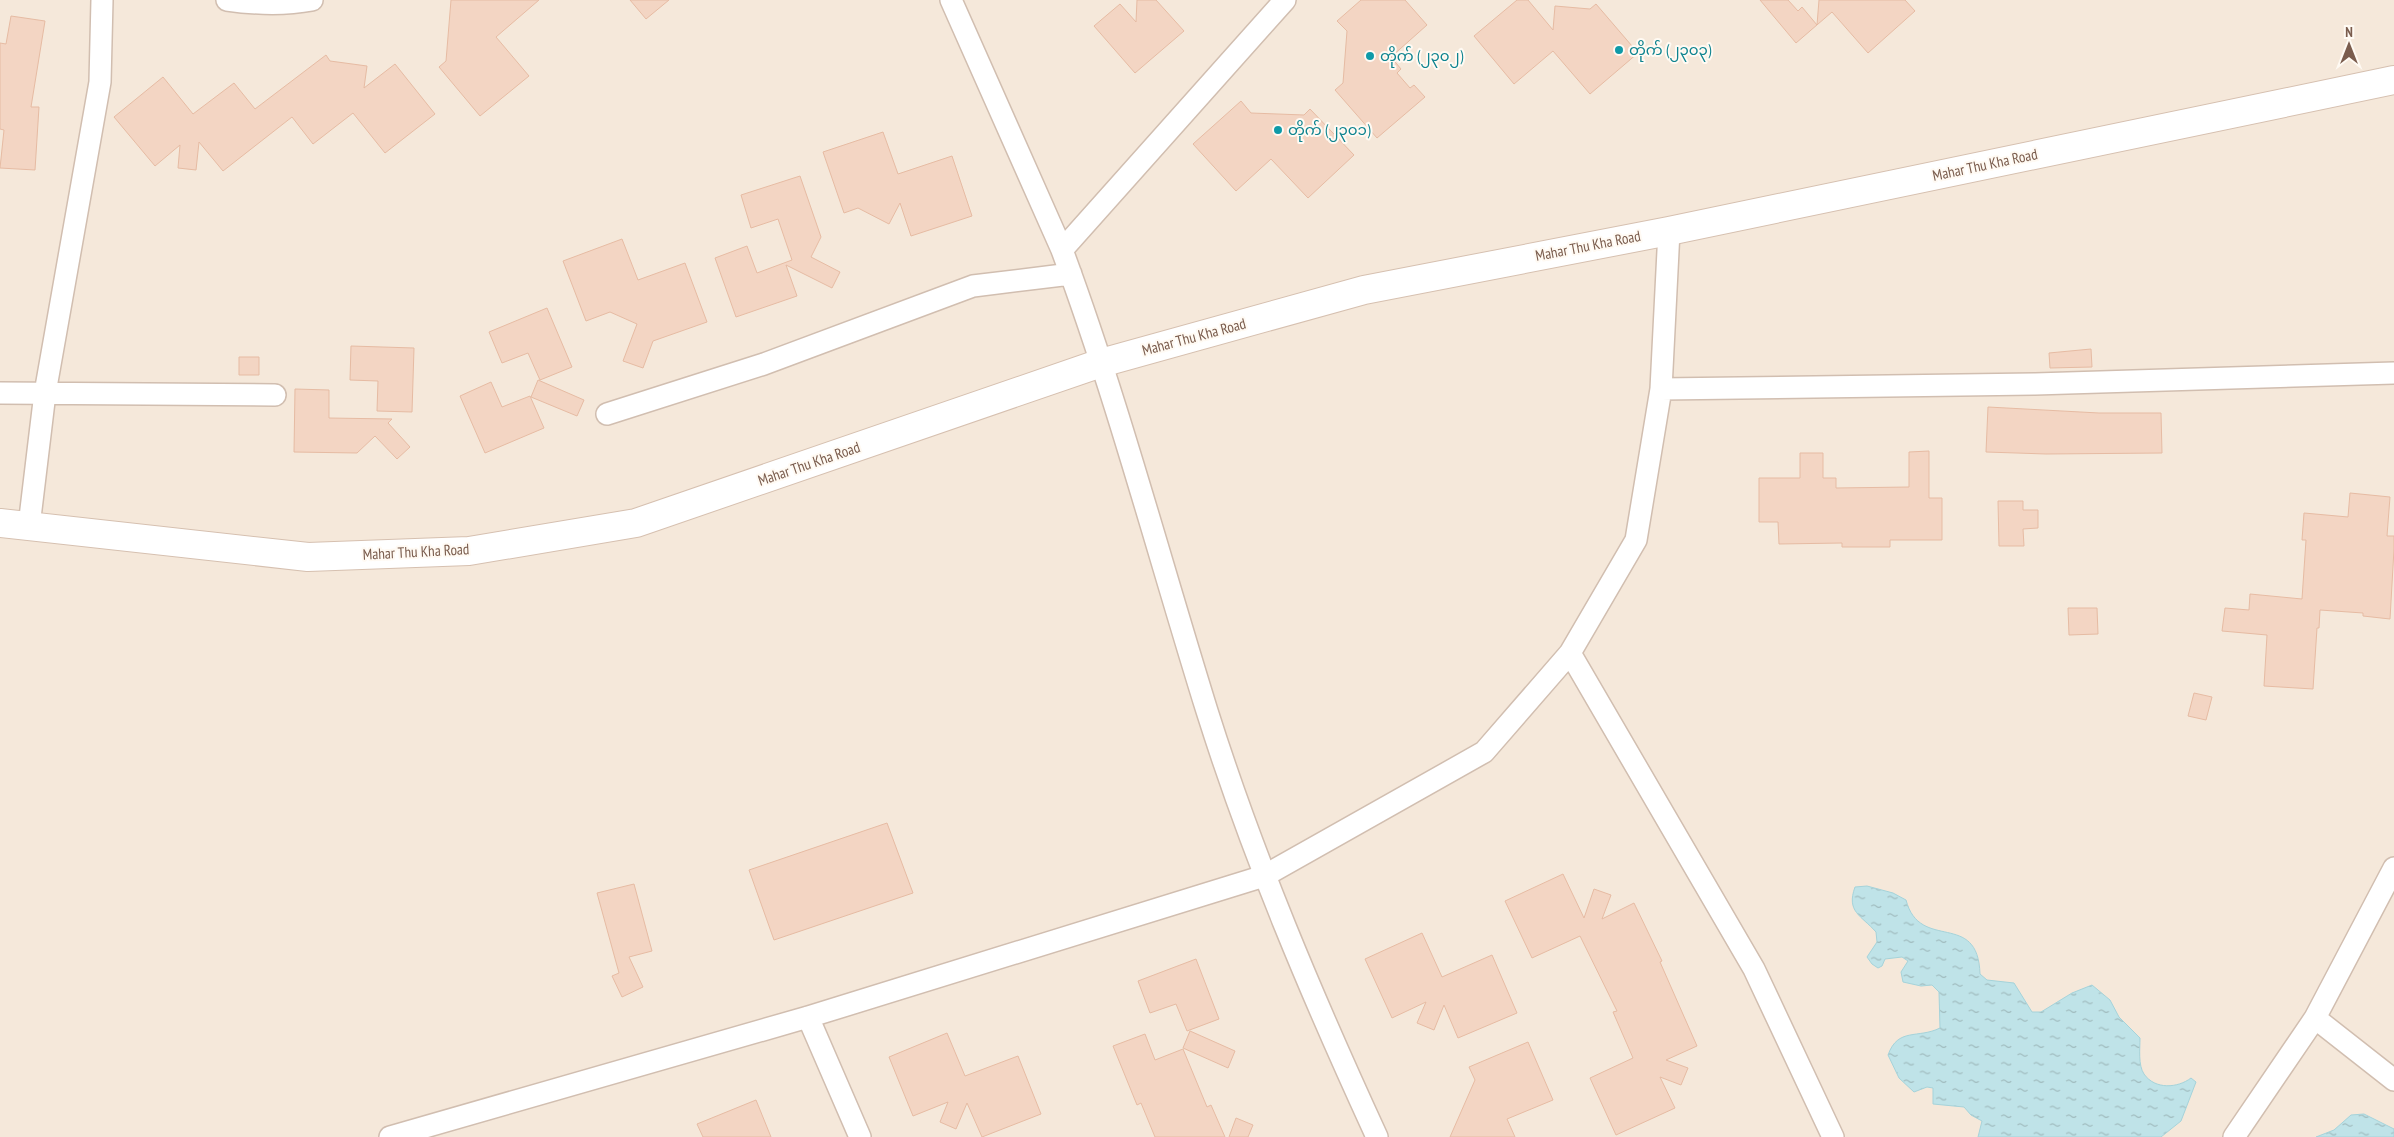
<svg xmlns="http://www.w3.org/2000/svg" width="2394" height="1137" viewBox="0 0 2394 1137" font-family="'PT Sans Narrow','Noto Sans Myanmar',sans-serif">
<style>
.residential{fill:#f5e8da}
.water{fill:url(#water-ripples);stroke:#a5d3da}
.building{fill:#f3d5c3;stroke:#e6bba3}
.lines{fill:none;stroke-linecap:round;stroke-linejoin:round}
.street-casing{stroke:#d1beb0;stroke-width:24}
.secondary-casing{stroke:#d6c0b0;stroke-width:30}
.street{stroke:#fff;stroke-width:21}
.secondary{stroke:#fff;stroke-width:28}
.culture-dot{fill:#0f9aa8;stroke:#fffaf3;stroke-width:2}
.labels{text-anchor:middle;stroke-width:4;stroke-linejoin:round;paint-order:stroke}
.culture-label{font-size:15px;fill:#0d838f;stroke:#fffaf3;text-anchor:start}
.street-label{font-size:15px;fill:#7a5c4d;stroke:#fffaf3}
</style>
<defs>
<pattern id="water-ripples" width="26" height="14" patternUnits="userSpaceOnUse" patternTransform="scale(1.25)"><rect width="26" height="14" fill="#bfe3e8"/><path d="M2 4q2-2 4 0t4 0M15 11q2-2 4 0t4 0" fill="none" stroke="#a0bbbe"/></pattern>
</defs>
<rect width="100%" height="100%" fill="#fdf6ec"/>
<path class="residential" d="M0,0H2394V1137H0Z"/>
<path class="water" d="M1867,886L1893,893L1906,900C1920,953 1978,909 1980,974L1987,980L2014,983L2032,1012H2041L2072,993L2092,985L2110,1000L2119,1017L2140,1038C2140,1049 2138,1065 2144,1074C2155,1090 2178,1088 2191,1078L2196,1082L2181,1121L2161,1137H1978L1982,1121L1971,1115L1964,1107L1933,1104V1088L1927,1087L1914,1092L1899,1078L1888,1055C1898,1027 1918,1039 1940,1028L1939,992L1932,985L1921,986L1903,982L1901,972L1908,961L1902,957L1885,959L1882,966L1878,968L1872,964L1867,957L1877,942L1876,932C1861,915 1846,912 1855,887Z
M2364,1114L2394,1129V1137H2316L2334,1130L2351,1115Z"/>
<path class="building" d="M451,0H539L496,37L529,76L480,116L439,67L446,61Z
M630,0H669L646,19Z
M1137,0H1156L1184,31L1135,73L1094,26L1120,4L1136,22Z
M1361,0H1405L1427,25L1391,57L1401,69L1397,73L1410,88L1414,85L1425,97L1377,138L1335,90L1343,83L1347,31L1337,21Z
M1517,0H1528L1553,30L1555,6L1590,9L1596,4L1638,53L1590,94L1553,51L1514,84L1474,36Z
M1760,0H1788L1798,11L1802,7L1817,25L1819,0H1905L1915,11L1868,53L1832,12L1796,43Z
M11,16L45,21L31,107H39L35,170L0,168L4,130L0,129V43L6,44Z
M326,55L330,61L367,66L364,88L395,64L435,114L385,153L353,113L313,144L292,117L223,171L199,142L196,170L178,168L180,145L155,166L114,117L163,77L193,114L234,83L255,109Z
M1241,101L1251,113L1304,115L1310,109L1354,155L1308,198L1271,159L1236,191L1193,144Z
M883,132L898,174L952,156L972,216L911,236L900,203L889,224L858,208L844,213L823,152Z
M800,176L821,237L811,257L840,272L832,288L786,265L797,296L736,317L715,258L747,246L757,273L792,260L778,219L751,228L741,195Z
M622,239L638,280L685,263L707,322L653,341L643,368L623,361L637,324L610,312L586,321L563,261Z
M547,308L572,367L540,380L528,353L502,363L489,332Z
M351,346L414,348L412,412L377,411L378,381L350,380Z
M2091,349L2092,367L2050,368L2049,353Z
M239,357H259V375H239Z
M538,380L584,400L577,416L531,397Z
M491,382L502,407L530,396L544,428L485,453L460,396Z
M295,389L329,390V418L392,419L388,423L410,447L397,459L375,436L357,453L294,452Z
M1988,407L2099,413H2161L2162,453L2046,454L1986,452Z
M1929,451V498H1942V540H1890V547H1842V543L1779,544L1778,522H1759V478H1800V453H1823V478H1836V488L1909,487V452Z
M2350,493L2390,497L2387,536H2394V549L2390,619L2363,616V613L2320,610L2319,628H2317L2313,689L2264,686L2267,635L2222,631L2225,608L2249,610L2250,594L2302,599L2306,540H2302L2304,513L2348,517Z
M1998,501H2023V510H2038V528L2023,529L2024,546H1999Z
M2068,608H2097L2098,634L2069,635Z
M2194,693L2212,697L2206,720L2188,716Z
M887,823L913,893L774,940L749,870Z
M1563,874L1584,918L1594,889L1611,895L1602,919L1634,903L1662,961L1660,962L1697,1046L1666,1060L1688,1068L1681,1085L1660,1077L1675,1108L1616,1135L1590,1078L1633,1058L1613,1012L1617,1011L1580,936L1532,958L1505,901Z
M634,884L652,951L629,957L643,987L622,997L612,976L619,973L597,893Z
M1422,933L1442,977L1492,955L1517,1013L1458,1038L1444,1005L1434,1030L1417,1023L1426,1002L1392,1018L1365,959Z
M1196,959L1219,1019L1187,1031L1176,1004L1150,1013L1138,981Z
M1190,1031L1235,1051L1228,1068L1183,1048Z
M947,1033L965,1076L1018,1056L1041,1114L982,1137L967,1103L956,1129L940,1122L948,1102L913,1116L889,1057Z
M1145,1034L1155,1060L1183,1049L1207,1107L1211,1105L1225,1137H1155L1141,1103L1137,1105L1113,1046Z
M1528,1042L1553,1100L1507,1119L1515,1137H1450L1475,1080L1469,1067Z
M756,1100L771,1137H703L697,1124Z
M1236,1118L1253,1125L1248,1137H1229Z"/>
<g class="lines">
<g class="street-casing">
<path id="street" d="M227,0C255,4 285,5 312,0
M951,0L1062,250C1118,401 1159,557 1207,711C1253,857 1313,998 1377,1137
M1062,250L1285,0
M1661,389L2035,384L2394,373
M0,393L275,395
M607,414L764,364L973,286L1071,274
M29,526L45,393L100,82L102,0
M1570,653L1754,969L1833,1137
M808,1017L860,1137
M2315,1018L2394,1080
M390,1137L808,1017L1264,876L1484,752L1570,653L1636,540L1661,389L1669,231
M2234,1137L2315,1018L2394,868"/>
</g>
<g class="secondary-casing">
<path id="secondary" d="M0,523L308,557L469,551L636,523L1101,363L1364,290L1669,231L2394,80"/>
</g>
<use href="#street" class="street"/>
<use href="#secondary" class="secondary"/>
</g>
<g class="culture-dot">
<circle cx="1619" cy="50" r="5"/>
<circle cx="1370" cy="56" r="5"/>
<circle cx="1278" cy="130" r="5"/>
</g>
<g class="labels">
<g class="culture-label">
<text x="1629" y="55">တိုက် (၂၃၀၃)</text>
<text x="1380" y="61">တိုက် (၂၃၀၂)</text>
<text x="1288" y="135">တိုက် (၂၃၀၁)</text>
</g>
<g class="street-label">
<text transform="translate(1985 165) rotate(-12)" y="5">Mahar Thu Kha Road</text>
<text transform="translate(1588 246) rotate(-11)" y="5">Mahar Thu Kha Road</text>
<text transform="translate(1194 337) rotate(-15)" y="5">Mahar Thu Kha Road</text>
<text transform="translate(809 464) rotate(-19)" y="5">Mahar Thu Kha Road</text>
<text transform="translate(416 552) rotate(-3)" y="5">Mahar Thu Kha Road</text>
</g>
</g>
<g transform="translate(2349 45)" stroke="#fffaf3" stroke-width="4" paint-order="stroke">
<path d="M0-4L9 19L0 12L-9 19Z" fill="#7a5c4d"/>
<text y="-8" font-size="14" font-weight="bold" text-anchor="middle" fill="#7a5c4d">N</text>
</g>
</svg>
